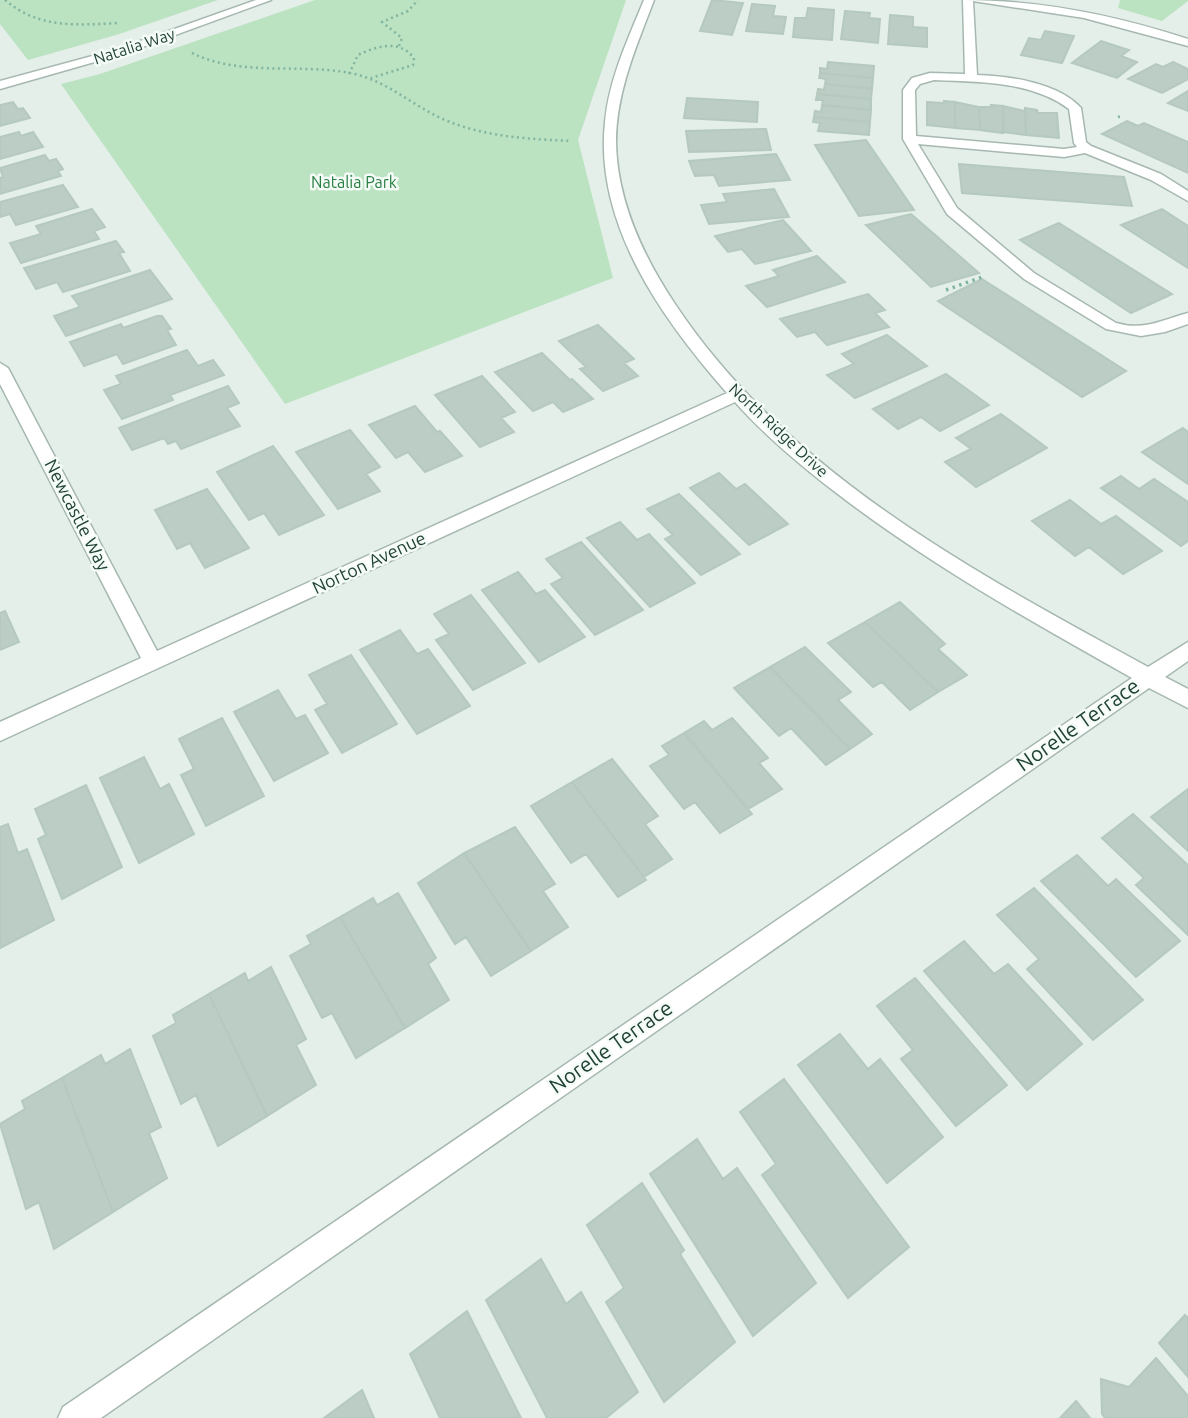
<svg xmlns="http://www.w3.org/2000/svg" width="1188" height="1418" viewBox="0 0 1188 1418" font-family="Ubuntu,sans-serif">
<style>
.green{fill:#bbe2c1}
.building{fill:#bbcdc4;stroke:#b5c9bf;stroke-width:2}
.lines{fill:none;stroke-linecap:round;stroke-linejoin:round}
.minor-casing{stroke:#a6b8b0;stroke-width:3}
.path-far1{stroke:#81b5a0;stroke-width:2.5;stroke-dasharray:2 3.5;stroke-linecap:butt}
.path{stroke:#81b5a0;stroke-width:3.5;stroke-dasharray:2.5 4.5;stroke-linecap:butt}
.minor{fill:#fff;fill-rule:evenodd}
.labels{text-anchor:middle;stroke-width:5;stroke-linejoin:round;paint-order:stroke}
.far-street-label{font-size:16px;fill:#214336;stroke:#f5fbf7}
.far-park-label{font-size:16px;fill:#267e40;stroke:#f5fbf7}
.street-label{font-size:18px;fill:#214336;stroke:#f5fbf7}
.near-street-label{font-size:21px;fill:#214336;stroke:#f5fbf7}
</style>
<rect width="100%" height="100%" fill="#e4efe9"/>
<path class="green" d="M0,0H218L116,35L28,60L0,24Z
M315,0H626L578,140L613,278L285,404L61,84L100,74Z
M1120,0H1188V1L1162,21L1118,8Z"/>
<path class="building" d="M712,0L743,3L732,35L700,31Z
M752,4L775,6L773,16L786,17L783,34L746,31Z
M808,8L834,10L832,40L793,37L795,18H806Z
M845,11L870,13L869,18L880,19L878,43L841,39Z
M890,15L913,17V27L927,28V47L888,44Z
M1045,31L1074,36L1062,63L1021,55L1029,38L1041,40Z
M1101,41L1129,50L1121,56L1137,62L1117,78L1072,63Z
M828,62L874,66L873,78L820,73V68L827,69Z
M1173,62L1188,69V79L1162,93L1128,79L1156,64L1163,67Z
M820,73L873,78L872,89L825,84L826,79L819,78Z
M825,84L872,89L871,99L817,94L818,89L824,90Z
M1188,91V111L1168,103Z
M817,94L871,99V110L822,105L823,100H816Z
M687,98L758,102L757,122L684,118Z
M944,101L955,102V128L927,125V102L944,103Z
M13,102L18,109L23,108L30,118L0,126V105Z
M955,102L979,107L980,130L955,128Z
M822,105L871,110L870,122L814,117L815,111L821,112Z
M991,105L1003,106V133L980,130L979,107H992Z
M1003,106L1025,111L1026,135L1004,132Z
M1025,108L1037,110L1038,113H1057L1059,138L1026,135Z
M814,117L870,122L869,135L818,131L820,123L813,122Z
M1127,121L1138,126L1144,123L1188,142V173L1102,134Z
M766,129L771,150L689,152L686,131Z
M19,132L21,136L33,132L43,147L0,159V137Z
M866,140L914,210L859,216L815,145Z
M776,154L790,180L719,186L714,175L695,176L689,161Z
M45,155L49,161L56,159L63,169L58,171L61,176L0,194V178L3,177L0,168Z
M959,164L1124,177L1132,206L962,193Z
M63,185L78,207L16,225L10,214L0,217V202Z
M774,189L789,217L709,224L701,205L727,202L723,194Z
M92,209L105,227L94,231L99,239L21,263L10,243L41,234L36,226Z
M1162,209L1188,226V268L1121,225Z
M911,214L979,273L931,287L866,225Z
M783,220L811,251L755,264L742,249L728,252L715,236Z
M1059,223L1172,294L1131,313L1020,240Z
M116,241L124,252L119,253L130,271L63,292L57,282L36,289L24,268Z
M817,256L845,282L767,307L746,286L779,276L773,270Z
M150,270L172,299L66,336L54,316L80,307L72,296Z
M982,279L1126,371L1082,397L938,301Z
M868,294L885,310L875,313L889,327L827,345L815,332L797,337L780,319Z
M157,316H162L171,329L167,330L176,345L123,364L117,354L84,366L70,342L121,324L123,328Z
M598,325L634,359L624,363L638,376L603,391L580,369L586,367L559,341Z
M887,335L927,366L855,398L827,375L854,364L842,354Z
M187,350L198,366L213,360L224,375L170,395L173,400L122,419L104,390L121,384L116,376Z
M542,353L570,380L572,379L593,399L563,412L553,402L533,411L495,372Z
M946,374L989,405L940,431L921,417L898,429L873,409Z
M482,376L515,412L501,418L514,432L480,447L435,395Z
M228,386L239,403L227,408L240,426L181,449L176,441L168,444L164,438L132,450L119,428Z
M415,406L437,432L440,431L462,456L425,472L408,452L396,458L369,425Z
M1001,414L1047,448L976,487L945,462L971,449L956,438Z
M1183,428L1188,432V484L1142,452Z
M350,430L380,467L366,474L380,491L338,509L296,452Z
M273,446L324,515L279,535L264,513L249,520L217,472Z
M719,473L736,489L745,484L788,524L749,545L690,488Z
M1121,476L1139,489L1154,479L1188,502V541L1181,546L1101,488Z
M207,489L249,548L205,568L190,543L177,549L155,510Z
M679,494L740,554L701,575L665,539L673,535L647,509Z
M1070,500L1101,524L1116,516L1162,551L1123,574L1089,547L1075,556L1032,521Z
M620,522L637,540L649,534L695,583L650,607L587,538Z
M581,542L643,610L595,635L551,584L563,578L546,559Z
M518,572L536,594L545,590L585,637L539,662L482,590Z
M471,595L525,663L473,690L436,640L449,634L434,614Z
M900,602L945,644L938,649L967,675L938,692L865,622Z
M5,611L19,642L0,650V613Z
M865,622L938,692L910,710L882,682L873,687L828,643Z
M400,630L417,654L428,649L470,706L417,734L360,650Z
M805,647L851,692L838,700L872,734L850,749L770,667Z
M351,655L397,724L342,753L315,710L327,704L309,675Z
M770,667L850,749L826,765L791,728L779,736L734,688Z
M278,690L296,719L305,715L328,753L274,781L234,712Z
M222,718L264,796L206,826L181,775L194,769L179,739Z
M732,718L768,758L759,763L782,789L748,809L684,733L704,721L712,730Z
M684,733L752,814L720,833L695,802L684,809L650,766L669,755L662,746Z
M144,757L160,789L169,784L194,834L139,863L100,778Z
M612,759L658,816L645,824L672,859L644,877L572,782Z
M572,782L646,880L618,897L586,854L571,863L531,806Z
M86,785L122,867L62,899L38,839L46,835L35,809Z
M1188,789V851L1151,817Z
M1133,814L1188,865V935L1136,885L1144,878L1102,838Z
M8,824L18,853L27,849L54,920L0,948V827Z
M515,827L555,884L543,891L568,927L531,951L464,853Z
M464,853L531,951L491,976L466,937L455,944L418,883Z
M1077,855L1108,886L1116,879L1180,941L1136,977L1041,881Z
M1034,888L1143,1000L1093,1040L1027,969L1039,959L997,915Z
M398,893L436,958L428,964L449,1000L405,1028L340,917L373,898L377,905Z
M340,917L405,1028L356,1058L332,1013L322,1018L290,956L311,944L307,936Z
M964,941L994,974L1008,964L1082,1044L1027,1090L924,971Z
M271,967L306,1039L296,1045L316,1085L267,1116L209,994L245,973L248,981Z
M915,978L1007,1085L956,1126L901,1059L913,1050L877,1006Z
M209,994L267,1116L218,1146L196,1095L181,1104L153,1036L176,1023L173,1015Z
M840,1034L868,1069L880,1059L943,1137L887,1183L798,1065Z
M130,1049L161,1127L149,1133L167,1178L113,1212L62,1078L101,1055L105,1064Z
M62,1078L113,1212L54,1249L39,1202L26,1209L0,1124L25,1109L22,1101Z
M784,1079L909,1247L848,1298L762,1175L776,1164L740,1112Z
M697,1139L723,1179L737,1168L816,1283L753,1336L650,1174Z
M642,1183L684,1250L680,1254L735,1342L664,1402L606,1302L624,1288L587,1225Z
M541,1259L566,1304L581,1292L638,1392L606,1418H547L486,1300Z
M467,1311L521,1418H440L410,1354Z
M1185,1315L1188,1318V1377L1159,1343Z
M1156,1358L1188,1396V1418H1105L1102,1414L1101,1379L1129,1387Z
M362,1390L374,1418H324Z
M1076,1401L1090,1418H1060Z"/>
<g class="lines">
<g class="minor-casing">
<path id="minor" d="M256,0H271L126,53L0,89V81L118,49Z
M644,0H654C637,45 616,92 616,142C617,201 643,256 675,304C787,473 974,572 1148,667L1188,642V661L1165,677L1188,689V708L1149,688L101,1418H58L63,1407L1132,678C1034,623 936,568 847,501C807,471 768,439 735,402L0,741V722L141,658L0,384V363L8,368L157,651L727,393C663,320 594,225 605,122C609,79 628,39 644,0Z
M963,0C1040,0 1114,15 1188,39V46L1084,18L973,1L977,75C1010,76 1058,83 1081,108L1086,142L1091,146L1161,174L1188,191V201L1151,180L1085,153L1064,157L918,144L957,208L1034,273L1116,323C1144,331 1162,320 1188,313V324L1165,332L1141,336L1106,329L1024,279L947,214L903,139V90L912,78L930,73L965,74ZM934,80C980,82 1031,81 1069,109L1074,143L1077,147L1064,149L916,136L915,90L920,84Z"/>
</g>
<path class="path-far1" d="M5,0C39,29 77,25 119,23
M399,46L402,38L382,22L408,11L418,0
M192,53C243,78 301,62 355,74C390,83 413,106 445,120C485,137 529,139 571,141
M349,74L358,55C377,46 399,39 414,58L413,65L371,78
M1118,117L1122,116"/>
<path class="path" d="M946,290L985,276"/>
<use href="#minor" class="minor"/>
</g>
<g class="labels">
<g class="far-street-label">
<text transform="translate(134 46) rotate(-18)" y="6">Natalia Way</text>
<text transform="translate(779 430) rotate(43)" y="6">North Ridge Drive</text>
</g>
<g class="far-park-label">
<text x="354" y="188">Natalia Park</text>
</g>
<g class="street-label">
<text transform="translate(77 515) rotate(63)" y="6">Newcastle Way</text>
<text transform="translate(369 563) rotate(-25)" y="6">Norton Avenue</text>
</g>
<g class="near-street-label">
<text transform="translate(1078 725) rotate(-35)" y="7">Norelle Terrace</text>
<text transform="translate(611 1047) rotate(-35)" y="7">Norelle Terrace</text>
</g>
</g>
</svg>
